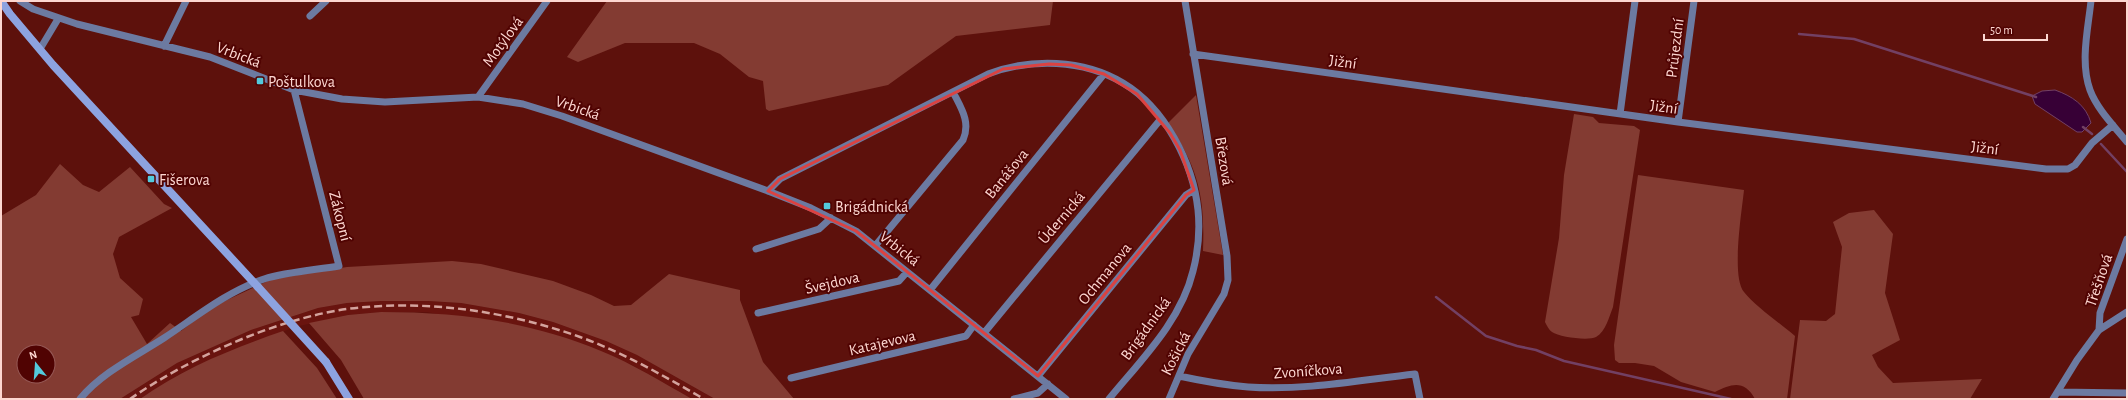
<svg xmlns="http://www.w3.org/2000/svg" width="2128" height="400" viewBox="0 0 2128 400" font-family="'Alegreya Sans',sans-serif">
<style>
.built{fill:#69140f}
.green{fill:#833b32;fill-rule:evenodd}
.water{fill:#370036;stroke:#724064}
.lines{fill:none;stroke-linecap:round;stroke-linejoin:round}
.stream{stroke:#724064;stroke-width:2.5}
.street{stroke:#6c7aa1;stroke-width:7}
.secondary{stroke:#8da3e0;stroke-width:8}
.rail{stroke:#d3a39d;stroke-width:2.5;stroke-dasharray:8 4;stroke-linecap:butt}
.secondary-bridge{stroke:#8da3e0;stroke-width:8}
.marked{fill:none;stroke:#dc4241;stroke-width:3;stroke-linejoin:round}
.poi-dot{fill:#53cadc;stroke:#500302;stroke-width:1.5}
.labels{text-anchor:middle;stroke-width:4;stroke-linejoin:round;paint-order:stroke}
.street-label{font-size:16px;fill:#fdd7d1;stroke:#500302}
.poi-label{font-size:16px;fill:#fdd7d1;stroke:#500302;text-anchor:start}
</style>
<rect width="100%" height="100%" fill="#5d110c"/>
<path class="built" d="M381,301H428L461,303L519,313L553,322L606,341L637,355L715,399H692L632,365L579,343L427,312H381L348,315L295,327L224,354L182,373L140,399H120L177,363L251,330L318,308L347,303Z"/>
<path class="green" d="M607,1H1053L1050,25L956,36L888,85L769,111L766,109L763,81L749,77L720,54L694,43H625L578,62L567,57Z
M1196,95L1223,255L1203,251C1205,197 1199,169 1168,123Z
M1574,114L1593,117L1599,123L1634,126L1640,130L1613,307C1609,317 1606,331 1596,337C1588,341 1559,337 1552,332C1549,330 1547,326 1545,322L1559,238L1564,175Z
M60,164L83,185L99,192L130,167L164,204L172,208L119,237L113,254L120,278L143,299L139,315L131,317L147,344L170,323L181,331L212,307L272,279L347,267L452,261L481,264L553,281L591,295L614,306L631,305L669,274L740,290V300L763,362L794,399H715L637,355L606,341L553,322L519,313L461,303L428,301H381L347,303L318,308L251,330L177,363L120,399H1V216L36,195ZM24,352H48V376H24Z
M1638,175L1744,190C1742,210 1731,277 1744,292C1755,306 1781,324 1795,336L1787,399H1755C1745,380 1732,383 1715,392L1681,382L1654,366L1635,363H1619L1615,360L1614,345Z
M1874,210L1893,234L1885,293L1900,340L1872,355L1878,367L1893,383L1982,379L1970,399H1790L1800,320L1826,321L1835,314L1842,247L1833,222L1849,213Z
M381,312C458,312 529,321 601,351C633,364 662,382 692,399H364L341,360L309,323L348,315Z
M283,331L317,368L337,399H140C183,368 234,348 283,331Z"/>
<path class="water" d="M2055,90C2072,96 2086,105 2091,123L2082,132H2077L2035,104L2032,96L2042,91Z"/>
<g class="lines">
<path class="stream" d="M1799,34L1854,39L2036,97
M2083,127L2092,134
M2101,144L2127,172
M1436,297L1486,336L1517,346L1536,350L1564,361L1731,399"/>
<path class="street" d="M20,1L33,9L77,24L210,57L294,90L342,99L385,102L478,97L523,104L562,116L768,191L811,208L856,231L1066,399
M2091,1C2088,29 2080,62 2090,90C2097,109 2114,126 2127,142
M310,16L326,1
M164,46L186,1
M40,49L58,19
M1193,54L1678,122L2046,169H2068L2075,165L2092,143L2113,125
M478,97L547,1
M1620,114L1635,1
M1678,122L1694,1
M768,191L780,179L988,74C1031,58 1083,59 1123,83C1165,108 1193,163 1198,210C1200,230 1198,252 1193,271C1181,321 1141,360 1109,399
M875,246L963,140C971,122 961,108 953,92
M756,249L819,229L831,218
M930,290L1104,74
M758,313L899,281L907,272
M2099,330L2100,313L2127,239
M984,333L1160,120
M1038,376L1186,195L1194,190
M1179,376C1202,381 1224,385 1248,387C1303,391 1361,380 1415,374L1420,399
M791,378L966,336L974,325
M2058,392L2127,393
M80,399C101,373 136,356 164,338C196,317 226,292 264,279C287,272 315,270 339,266L294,90
M1014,399L1038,393L1048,384
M1169,399L1188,354L1224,294L1228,280L1227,256L1185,1
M2053,399L2077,360L2099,330L2127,312"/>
<path class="secondary" d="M1,1L10,14L53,65L258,287
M326,362L349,399"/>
<path class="rail" d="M130,399C189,358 276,319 347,309C425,299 507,311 580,337C624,353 664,376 704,399"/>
<path class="secondary-bridge" d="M258,287L326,362"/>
</g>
<path class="marked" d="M1049,64L1071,65L1104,74L1137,94L1170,133L1180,150L1194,190L1186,195L1038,376L856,231L768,191L780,179L1003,69Z"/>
<g class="poi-dot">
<rect x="256" y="77" width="8" height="8" rx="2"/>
<rect x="147" y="175" width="8" height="8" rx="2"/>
<rect x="823" y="202" width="8" height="8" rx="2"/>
</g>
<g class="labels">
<g class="street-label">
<text transform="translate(502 41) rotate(-54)" y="6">Motýlová</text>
<text transform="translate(1674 48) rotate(-83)" y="6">Průjezdní</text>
<text transform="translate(239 54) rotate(21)" y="6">Vrbická</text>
<text transform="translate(1343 61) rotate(8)" y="6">Jižní</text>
<text transform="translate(1664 106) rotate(8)" y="6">Jižní</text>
<text transform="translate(578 107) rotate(19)" y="6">Vrbická</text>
<text transform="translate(1985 147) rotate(7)" y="6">Jižní</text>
<text transform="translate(1225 161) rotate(81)" y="6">Březová</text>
<text transform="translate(1006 173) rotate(-51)" y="6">Banášova</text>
<text transform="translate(341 216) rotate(76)" y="6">Zákopní</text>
<text transform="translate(1061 217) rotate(-50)" y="6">Údernická</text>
<text transform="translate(900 248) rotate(38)" y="6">Vrbická</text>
<text transform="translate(1104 273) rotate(-51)" y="6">Ochmanova</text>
<text transform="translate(2098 280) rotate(-71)" y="6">Třešňová</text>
<text transform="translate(832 282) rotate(-13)" y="6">Švejdova</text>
<text transform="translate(1145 328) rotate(-54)" y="6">Brigádnická</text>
<text transform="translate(882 342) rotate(-13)" y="6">Katajevova</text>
<text transform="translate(1175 353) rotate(-63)" y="6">Košická</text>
<text transform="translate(1308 370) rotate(-4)" y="6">Zvoníčkova</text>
</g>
<g class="poi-label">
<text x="268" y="87">Poštulkova</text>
<text x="159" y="185">Fišerova</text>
<text x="835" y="212">Brigádnická</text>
</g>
</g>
<rect width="2128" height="400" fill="none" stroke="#fdd7d1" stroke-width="4"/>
<g transform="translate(36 364) rotate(343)"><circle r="19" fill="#500302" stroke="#955855"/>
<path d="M0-3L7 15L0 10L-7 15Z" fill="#53cadc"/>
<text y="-6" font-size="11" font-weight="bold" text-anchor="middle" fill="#fdd7d1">N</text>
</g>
<path d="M1984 34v6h63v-6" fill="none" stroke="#fdd7d1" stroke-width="2"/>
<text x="1990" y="34" font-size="12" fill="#fdd7d1" stroke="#500302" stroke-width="3" paint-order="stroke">50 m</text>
</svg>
